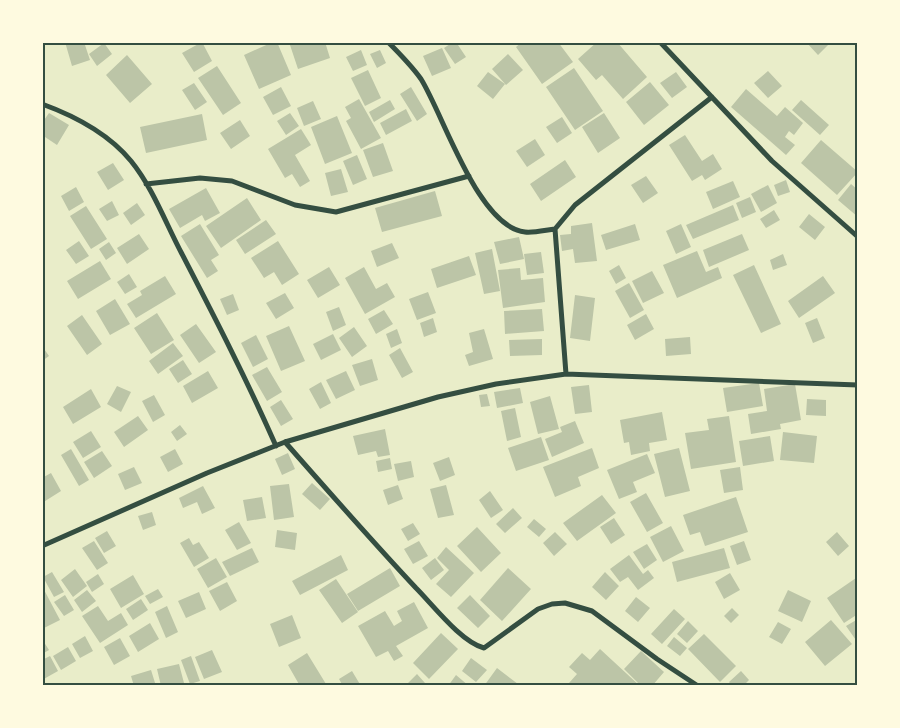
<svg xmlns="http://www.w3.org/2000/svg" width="900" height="728" viewBox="0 0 900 728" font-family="'DM Sans',sans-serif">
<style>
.building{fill:#bcc5a7}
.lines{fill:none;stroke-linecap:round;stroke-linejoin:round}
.minor{stroke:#344e41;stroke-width:5}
.neatline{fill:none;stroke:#344e41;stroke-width:2}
</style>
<rect width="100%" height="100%" fill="#e9edc9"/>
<path class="building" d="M65,42H84L90,60L72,66Z
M202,42L212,61L194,72L182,53Z
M273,42H277L291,75L259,89L244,55Z
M289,42H325L330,58L298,69Z
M453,42H456L466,57L455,64L444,48Z
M522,42H558L573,62L542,84L516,47Z
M597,42H617L647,77L623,99L602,75L596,80L578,59Z
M806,42H831L818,55Z
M104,43L112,54L97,66L89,54Z
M442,48L451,68L432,76L423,56Z
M361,50L367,65L353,71L346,57Z
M380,50L386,63L377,68L370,54Z
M508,54L523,70L506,85L492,69Z
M127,55L152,84L130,103L106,75Z
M217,66L241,103L223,115L198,78Z
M574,68L603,111L575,130L546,87Z
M368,70L381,98L365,106L351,78Z
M768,71L782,86L768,98L754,83Z
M488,72L505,84L493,99L477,86Z
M676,72L687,87L672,98L660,83Z
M650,82L669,105L644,125L626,102Z
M194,83L207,102L195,110L182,90Z
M281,87L291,106L273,115L263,97Z
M411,87L427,114L417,121L400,94Z
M746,89L777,116L785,107L803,123L794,135L789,131L785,137L795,145L786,155L731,107Z
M359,99L381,138L361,149L346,121L351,118L345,107Z
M390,100L395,109L374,122L369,112Z
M801,100L829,125L820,135L792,110Z
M313,101L321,119L304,126L297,108Z
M406,109L412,121L386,135L380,123Z
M49,113L69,125L57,145L42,135V123Z
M290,113L299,126L286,135L277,121Z
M604,113L620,138L598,153L582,127Z
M202,114L207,140L146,153L140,127Z
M337,116L352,153L325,164L311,127Z
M562,117L572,133L557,143L546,127Z
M240,120L250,136L231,149L220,133Z
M301,129L311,145L295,155L310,181L300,187L292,174L285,178L268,149Z
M685,135L702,161L713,154L722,169L705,180L702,175L692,181L669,145Z
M535,139L545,155L527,167L516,151Z
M821,140L858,172L837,195L801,163Z
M383,143L393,171L373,177L363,150Z
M357,155L367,179L353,185L343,161Z
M565,160L576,177L541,201L530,184Z
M113,163L124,180L108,190L97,172Z
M341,169L348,192L331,196L325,173Z
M646,176L658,193L643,203L631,185Z
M786,180L790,192L778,196L774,185Z
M733,181L740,197L713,209L706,192Z
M851,184L858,190V217L838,200Z
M768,185L777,203L761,212L751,194Z
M76,187L84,202L69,211L61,196Z
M206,188L220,213L205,221L202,215L180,228L169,209Z
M435,191L442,216L382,232L375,208Z
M750,197L756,212L742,218L736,203Z
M247,198L261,220L221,248L206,226Z
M112,201L119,215L107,221L99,209Z
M137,203L145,215L131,225L123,213Z
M733,205L739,220L693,239L686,225Z
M86,206L107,239L91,249L70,216Z
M774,210L780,220L766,228L760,219Z
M809,214L825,227L815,240L799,227Z
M266,220L276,234L245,254L236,240Z
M592,223L597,261L575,263L573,249L562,251L560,235L571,234V226Z
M200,224L219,255L211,260L218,271L207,278L181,236Z
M635,224L640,240L606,250L601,235Z
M681,224L691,247L676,254L666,231Z
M139,234L149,249L127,264L117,248Z
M742,234L749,250L709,267L703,250Z
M519,237L524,259L500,264L494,242Z
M79,241L89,256L76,264L66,250Z
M278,241L299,274L282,285L274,272L264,278L251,258Z
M109,242L116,253L106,260L99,249Z
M392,243L399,258L377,267L371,251Z
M492,249L500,291L484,294L475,253Z
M697,251L706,272L718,267L722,278L677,298L663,265Z
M541,252L544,273L527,275L524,254Z
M783,254L787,265L773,270L770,260Z
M469,256L476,275L437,288L431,269Z
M100,261L111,279L78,299L67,281Z
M619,265L626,278L616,284L609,271Z
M754,265L781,324L761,333L733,275Z
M329,267L340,285L318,298L307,280Z
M364,267L376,289L387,283L395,297L365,314L345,278Z
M520,268L521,280L543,278L545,302L503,308L498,270Z
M652,271L664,293L643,303L632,281Z
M129,274L137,287L125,294L117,282Z
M165,276L176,294L136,318L127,304L142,295L140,291Z
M823,276L835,293L799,318L788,301Z
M629,283L644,310L630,318L615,291Z
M428,292L436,313L417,320L409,299Z
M285,293L294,308L276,319L266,303Z
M233,294L239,310L227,315L220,299Z
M575,295L595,298L590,341L570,338Z
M115,299L130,324L110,335L96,311Z
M339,307L346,325L333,331L326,312Z
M542,309L544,331L505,334L504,311Z
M384,310L393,324L376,334L368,319Z
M157,313L174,340L151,354L134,328Z
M646,314L654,329L635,340L627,325Z
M82,315L102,344L87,355L67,326Z
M433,318L437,332L424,337L420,323Z
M817,318L825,338L813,343L805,323Z
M196,324L216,352L199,363L180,335Z
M289,326L305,361L281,371L266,336Z
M354,327L367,346L352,357L339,338Z
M397,329L402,343L391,348L386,334Z
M484,329L493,359L469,366L465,355L473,352L469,333Z
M333,334L341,350L321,360L313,344Z
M256,335L268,359L253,367L241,343Z
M690,337L691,354L666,356L665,339Z
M542,339V355L510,356L509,340Z
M173,343L183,356L158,374L149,361Z
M42,346L49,356L42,361Z
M400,348L413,372L402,378L389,355Z
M372,359L378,380L360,386L352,365Z
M183,360L192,374L178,383L169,369Z
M267,367L282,392L267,401L252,375Z
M208,371L218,388L192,403L183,386Z
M346,371L355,390L336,399L326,380Z
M321,382L331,403L320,409L309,389Z
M759,383L763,406L727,412L723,388Z
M795,384L801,420L780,424L781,429L751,434L748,414L767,411L764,389Z
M589,385L592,412L575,414L571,387Z
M117,386L131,392L121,412L107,404Z
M520,388L523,403L497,408L494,392Z
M91,389L101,407L73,424L63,407Z
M487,394L490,406L481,407L479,395Z
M154,395L165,415L153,422L142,401Z
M550,396L559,429L538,434L530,402Z
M807,399L826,400V416L806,415Z
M281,400L293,419L281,426L270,407Z
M515,408L521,437L507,441L501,411Z
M662,412L667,440L649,443L650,451L631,455L629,442L624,443L620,420Z
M138,416L148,430L124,447L114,432Z
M729,416L736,462L691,469L685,433L709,430L707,419Z
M575,421L584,443L552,457L545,439L562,432L560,427Z
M180,425L187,434L177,441L171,432Z
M385,429L390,455L378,457L376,451L358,455L353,436Z
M91,431L101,447L83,458L73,442Z
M783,432L817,436L814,463L780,460Z
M770,436L774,461L743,466L739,441Z
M541,437L549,460L516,471L508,448Z
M592,448L599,468L578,477L581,486L555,497L543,467Z
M679,448L690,491L665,497L654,454Z
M71,449L89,480L79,486L61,455Z
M175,449L183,464L168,472L160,457Z
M102,451L112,466L94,478L84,462Z
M288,453L295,469L282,475L275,459Z
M647,454L655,473L633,482L637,492L619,499L607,470Z
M449,457L455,475L440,481L433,463Z
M390,458L392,469L378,472L376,461Z
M411,461L414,477L398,481L394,464Z
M134,467L142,483L125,490L118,474Z
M740,467L743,490L724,493L720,470Z
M51,473L61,491L42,503V478Z
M312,483L330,499L320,510L302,494Z
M289,484L294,517L274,520L270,486Z
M398,485L403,499L388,505L383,490Z
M446,485L454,515L438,518L430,489Z
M203,486L215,508L202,514L197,502L183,508L179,498Z
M490,491L503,510L491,518L479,500Z
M646,493L663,523L647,532L630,502Z
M602,495L616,513L577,541L563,523Z
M262,497L266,518L247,521L243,500Z
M736,497L748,532L705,546L700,532L690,535L683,515Z
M513,508L522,518L505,533L496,524Z
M152,512L156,525L143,530L138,516Z
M614,518L625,535L611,544L600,527Z
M534,519L546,529L539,537L527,527Z
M239,522L251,543L237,550L225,530Z
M413,523L420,534L408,541L401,529Z
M671,526L684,551L663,562L650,537Z
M477,527L501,553L481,572L457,546Z
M277,530L297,533L295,550L275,547Z
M107,531L116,546L104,553L95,538Z
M555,532L567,544L554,556L543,543Z
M837,532L849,546L838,556L826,542Z
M189,538L193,545L199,542L209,558L194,567L180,543Z
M94,541L108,563L97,570L82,548Z
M419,541L428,556L413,564L404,549Z
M744,541L751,560L737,565L730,546Z
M647,544L657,560L644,569L633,552Z
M446,547L474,573L451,597L436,584L449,570L437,558Z
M252,548L259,562L230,576L222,562Z
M724,548L730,568L677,582L672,562Z
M341,555L348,570L300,595L292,581Z
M629,555L643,574L648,570L654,578L638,590L628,577L620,582L610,569Z
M216,558L227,577L208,588L197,569Z
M435,558L444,570L431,580L422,568Z
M390,568L400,586L358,611L347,594Z
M508,568L531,589L502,621L480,600Z
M75,569L87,586L73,597L61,580Z
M52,572L64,592L54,597L43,577Z
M605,572L619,586L606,600L592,587Z
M730,573L740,590L724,599L715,582Z
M98,574L104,584L92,592L86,582Z
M133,575L144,594L121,608L110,589Z
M856,578L858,614L844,623L827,598Z
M336,579L358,612L342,623L319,590Z
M227,582L237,601L220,611L209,591Z
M42,586L60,620L42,629Z
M158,589L163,597L150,604L145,596Z
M87,590L96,601L82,612L74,600Z
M788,590L811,601L802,622L778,611Z
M199,592L206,609L186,618L178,601Z
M65,595L74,610L64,616L54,602Z
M470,595L490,616L478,628L457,608Z
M636,597L650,608L638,622L625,611Z
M141,599L148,610L133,620L126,609Z
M414,602L428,628L396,646L403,656L394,661L388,651L376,657L358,626L385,611L394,626L402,621L397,611Z
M98,606L108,621L121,613L128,625L100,643L82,616Z
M167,606L178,632L166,638L155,612Z
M732,608L739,615L731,623L724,616Z
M674,609L685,619L662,644L651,634Z
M292,615L301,638L279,647L270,624Z
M858,619V643L846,626Z
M831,620L852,644L825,666L805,642Z
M688,621L698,631L687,643L677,634Z
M778,622L791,629L782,644L769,637Z
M150,623L159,639L138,652L129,636Z
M441,633L458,649L429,679L413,663Z
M704,634L736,666L720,682L688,649Z
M85,636L93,651L80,658L72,644Z
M674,637L687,648L680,656L667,646Z
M120,638L130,656L114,665L104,647Z
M42,639L49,650L42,654Z
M68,647L76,661L61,670L53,656Z
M600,649L640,686H572L569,683L577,674L569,667L582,653L590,660Z
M212,650L222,672L204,679L195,657Z
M641,651L664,672L652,686H641L624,669Z
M307,653L326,684L324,686H300L288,665Z
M50,656L58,671L42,680V660Z
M191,656L200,681L190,684L181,660Z
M471,658L487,670L476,682L462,671Z
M179,664L184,683L161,686L157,669Z
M497,668L518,684L517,686H484Z
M151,670L156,686H134L131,676Z
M352,671L361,686H343L339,679Z
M741,671L749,680L743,686H732L729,682Z
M417,674L425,683L423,686H411L408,683Z
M456,675L469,686H448Z"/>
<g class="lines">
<path class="minor" d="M388,42C400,54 411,65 421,79C444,116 478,227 525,232C534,233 546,230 555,229
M660,42L772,161L858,237
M42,104C75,116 108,133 131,161C153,188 166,224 182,254C215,318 247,380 276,446
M146,184L200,178L232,181L295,205L336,212L469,176
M566,374L555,229L575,205L712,97
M285,442C328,491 371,540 416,588C433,605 461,642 484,648L538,609L552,604L565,603L592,611L657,659L698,686
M42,546L207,473L285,442L438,397L496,384L566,374L858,385"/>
</g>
<rect width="900" height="728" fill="none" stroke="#fefae0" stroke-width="88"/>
<rect x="44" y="44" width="812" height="640" class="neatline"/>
</svg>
